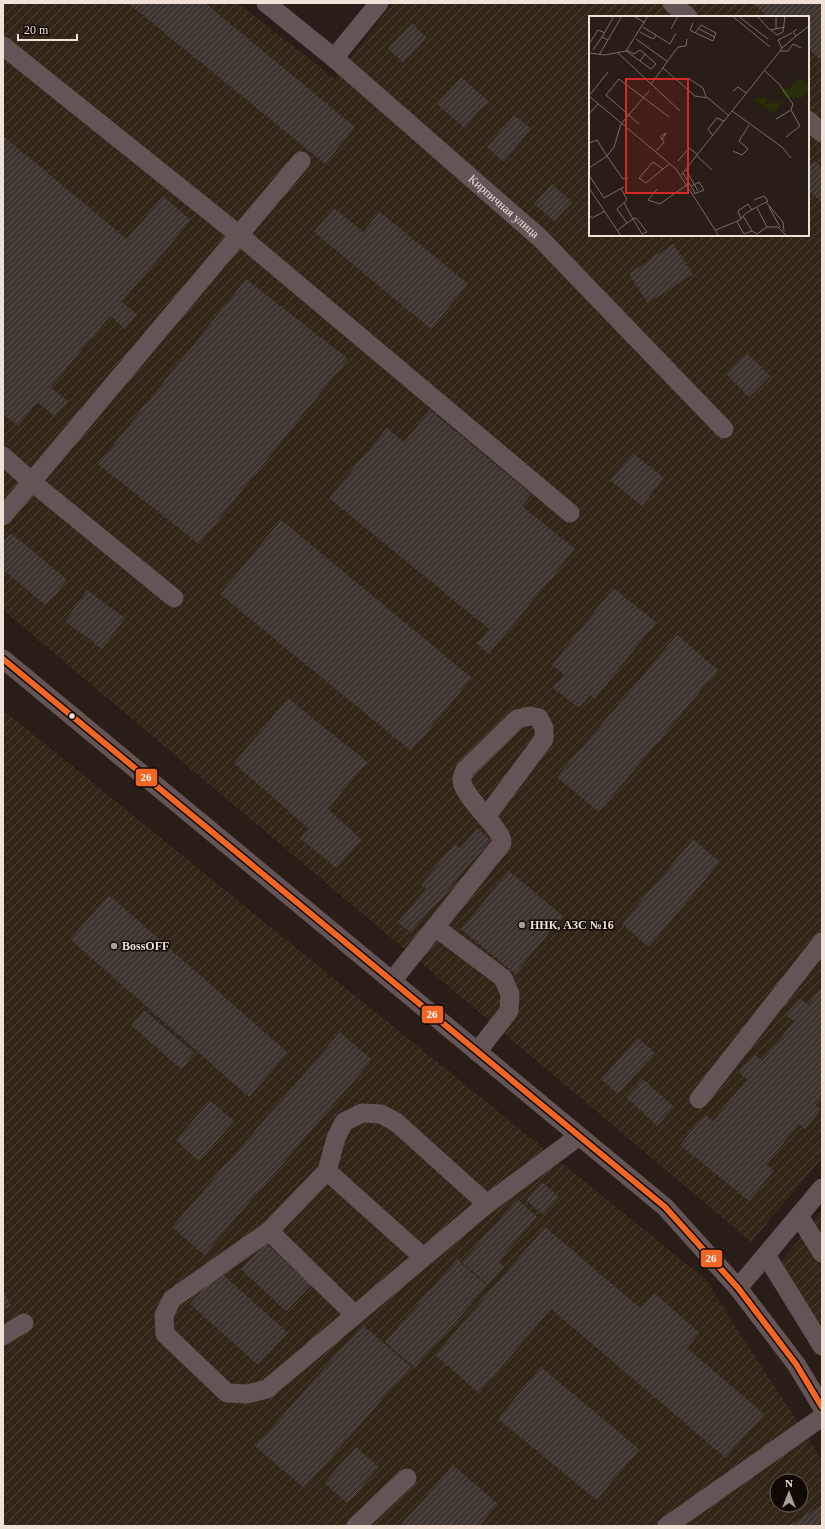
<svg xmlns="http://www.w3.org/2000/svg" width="825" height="1529" viewBox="0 0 825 1529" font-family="Georgia,serif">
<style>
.industrial{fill:url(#industrial-furrows);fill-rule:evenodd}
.building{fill:url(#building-hatch)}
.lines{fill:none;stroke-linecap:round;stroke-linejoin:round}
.minor{stroke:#645456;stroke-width:19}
.bus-1-casing{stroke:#110904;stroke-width:9}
.bus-1{stroke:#f26522;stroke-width:6}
.bus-dot{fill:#f0e2d9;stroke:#110904;stroke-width:1.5}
.poi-dot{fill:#aa9d95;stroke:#110904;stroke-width:1.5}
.labels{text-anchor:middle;stroke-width:3;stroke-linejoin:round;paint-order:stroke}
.street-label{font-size:12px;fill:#f0e2d9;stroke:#110904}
.poi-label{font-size:12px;font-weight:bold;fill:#f0e2d9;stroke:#110904;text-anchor:start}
.inset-road{fill:none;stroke:#786c65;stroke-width:1}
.view{fill:#d62828;fill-opacity:0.15;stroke:#d62828;stroke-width:2}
.inset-edge{fill:none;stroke:#f0e2d9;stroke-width:2}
.line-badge{stroke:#110904;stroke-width:1.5}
.badge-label{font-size:11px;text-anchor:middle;font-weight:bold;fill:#fff}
</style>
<defs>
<pattern id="industrial-furrows" width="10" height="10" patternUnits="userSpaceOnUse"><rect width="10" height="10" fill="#312618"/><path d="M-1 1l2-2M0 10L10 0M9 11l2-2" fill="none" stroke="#4f4539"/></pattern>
<pattern id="building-hatch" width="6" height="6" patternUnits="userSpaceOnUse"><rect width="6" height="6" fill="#3e3530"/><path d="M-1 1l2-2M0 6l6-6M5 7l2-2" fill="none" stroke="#5a524d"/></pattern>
</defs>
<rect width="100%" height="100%" fill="#281d17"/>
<path class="industrial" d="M3,3H238L335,79L393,3H822V1158L751,1242L3,610ZM590,17H808V235H590Z
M3,710L706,1280L822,1460V1526H3ZM777,1481H801V1505H777Z
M822,1210V1342L778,1266Z"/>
<path class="building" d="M128,3H205L355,127L325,164Z
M752,3H820L822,4V61L808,49V17H769Z
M412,23L427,38L403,63L388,48Z
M461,77L488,101L465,128L437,104Z
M514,115L531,129L504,162L487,147Z
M3,136L127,239L163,196L191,220L122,302L137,315L125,329L110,316L51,387L68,401L55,417L38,402L18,426L3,414Z
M814,161L822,167V202L808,191V169Z
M552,184L572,202L554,221L534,204Z
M334,208L363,232L380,212L468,284L431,329L314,232Z
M673,244L693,274L648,303L629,274Z
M246,279L348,359L199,544L98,464Z
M747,353L770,376L749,397L726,374Z
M430,410L531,494L522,506L575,549L489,654L477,644L489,629L329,498L387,428L404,442Z
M633,453L664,478L642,506L610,480Z
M281,520L472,678L411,751L220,594Z
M11,533L67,580L46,605L3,570V542Z
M613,588L656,622L595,699L590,695L579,708L553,688L564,675L552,665Z
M87,590L125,618L102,649L65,621Z
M677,635L718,670L599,812L557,777Z
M288,698L367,762L328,809L362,840L336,868L300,838L308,828L234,763Z
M477,828L491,840L411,933L398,922L426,889L421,884L455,844L460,848Z
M693,839L720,862L649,947L622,924Z
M509,871L563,916L515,974L461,929Z
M109,895L288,1053L249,1097L70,939Z
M822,987V1096L815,1104L821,1110L805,1129L799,1124L766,1164L774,1170L749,1201L680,1145L705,1114L713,1121L747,1079L739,1073L754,1054L762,1061L794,1021L786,1015L800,998L808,1005Z
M144,1010L194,1053L181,1069L131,1025Z
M340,1032L372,1060L204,1255L172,1227Z
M638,1038L655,1053L618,1094L601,1079Z
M643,1079L674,1107L657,1126L626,1097Z
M210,1101L234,1121L199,1161L176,1140Z
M542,1182L559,1197L543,1215L526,1200Z
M517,1199L537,1217L498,1261L504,1267L488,1285L462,1262Z
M545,1227L640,1308L654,1293L700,1333L687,1348L764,1414L726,1458L551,1309L479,1393L435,1355Z
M266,1243L311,1285L286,1311L241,1269Z
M457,1259L487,1286L415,1368L385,1342Z
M219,1271L288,1333L258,1365L190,1304Z
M3,1290L11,1306L3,1310Z
M363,1325L411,1367L304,1488L255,1446Z
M541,1367L639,1449L597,1500L498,1419Z
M356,1447L379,1467L347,1503L324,1483Z
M453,1465L498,1504L479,1526H400Z
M822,1505V1526H788Z"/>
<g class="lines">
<g class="minor">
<path id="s1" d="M266,3L334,58L540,238L724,429"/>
<path d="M672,3L688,17"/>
<path d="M3,46L239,235L570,513"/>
<path d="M334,58L379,3"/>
<path d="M808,120L822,133"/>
<path d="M3,456L32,482L174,598"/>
<path d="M3,516L301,161"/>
<path d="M3,659L665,1207L738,1288L796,1364L822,1407"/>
<path d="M435,927L503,978L510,994L509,1011L477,1052"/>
<path d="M392,981L502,843C503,828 461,797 462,779C462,776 464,773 465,770L517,719L530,716L539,718L544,728V739L486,817"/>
<path d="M699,1099L822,942"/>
<path d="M327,1171L423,1257"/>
<path d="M487,1204L396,1122L381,1114L362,1113L344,1122L336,1138L327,1171L269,1231L172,1299L164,1315L165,1334L227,1393L247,1394L267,1389L487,1204L579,1136"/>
<path d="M799,1216L822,1253"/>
<path d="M269,1231L355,1315"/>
<path d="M766,1255L822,1346"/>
<path d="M738,1288L822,1188"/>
<path d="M3,1336L24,1323"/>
<path d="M356,1526L407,1478"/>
<path d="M667,1526L822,1417"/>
</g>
<g class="bus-1-casing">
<path id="bus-1" d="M3,659L665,1207L738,1288L796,1364L822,1407"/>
</g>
<use href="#bus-1" class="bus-1"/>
</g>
<circle class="bus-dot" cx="72" cy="716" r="3.5"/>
<g class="poi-dot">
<circle cx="522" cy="925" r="4"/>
<circle cx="114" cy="946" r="4"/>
</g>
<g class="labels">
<g class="street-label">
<text dy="4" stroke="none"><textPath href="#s1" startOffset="313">Кирпичная улица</textPath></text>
</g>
<g class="poi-label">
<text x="530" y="929">ННК, АЗС №16</text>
<text x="122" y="950">BossOFF</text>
</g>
</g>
<g transform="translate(589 16)">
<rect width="220" height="220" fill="#281d17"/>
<path d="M210,62L220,67V77L212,82H198L191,75L202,71ZM178,81L177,88L193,86L185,98L170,87L162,84Z" fill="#282e07"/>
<path class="inset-road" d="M45,0L56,7M143,0L181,31M149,0L179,23M168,0L181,14L196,11M187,0V13M104,7L101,14L106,17L112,9L127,17L124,25L107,17M54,11L81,28L87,17M82,13L89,0M110,13L126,21M182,14L188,19L194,16L196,0M51,16L64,23L67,19M207,20L220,10M47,23L79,46M19,24L13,21L25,0M0,28L9,14L16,17M193,32L207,20L204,16L208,13M4,34L13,21M38,34L45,38L51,34L56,38M37,35L62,53L67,48L56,38L51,45M191,35L193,32L189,24L203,17M191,35H199L204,28L212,32M0,37L16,39L37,35L59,0M29,37L91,95M10,39L33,0M74,52L106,80L119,82L139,99M176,55L190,68L204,88L202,94L211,110L197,121M99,62L114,72L117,81M62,68L89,31L97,30L98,23M144,75L149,71L157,77M0,80L87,153L130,220M0,80L19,56M143,95L193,131L202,142M0,98L9,88M187,103L202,94M50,108L17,79L30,63L80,101M124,120L119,113L128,102L135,105M0,127L8,124L18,140L0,152M144,135L153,139L159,133L150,125L160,109M66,136L75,126L72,122V120L77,117L73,124M108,140L123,154M89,145L100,132L109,139M74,153L64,146L50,162L57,167L80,148M97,154L109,175M94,157L106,177M0,159L15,182L35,171M92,159L191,35M39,162L34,163L18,140L25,131L32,108L60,75M103,170L110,166L115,174L105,178M0,172L32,220M32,172L38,184L28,193L38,207M68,173L59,184L71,188L99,168M177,186L194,206L195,215M180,191L191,211M168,192L178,211M0,199L3,202L16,195M152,203L149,195L159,188L163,194M148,206L155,218L163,215L154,200M29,214L38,207L44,203L46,202H47L58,216L53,218L44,203L35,187M127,214L151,204L157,197L179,185L175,180L165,184M163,215L168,218L178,211H189L198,220"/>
<path class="view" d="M37,63H99V177H37Z"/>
<rect width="220" height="220" class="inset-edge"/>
</g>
<g class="line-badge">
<rect x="135" y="768" width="23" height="19" rx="4" fill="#f26522"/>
<rect x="421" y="1005" width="23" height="19" rx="4" fill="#f26522"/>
<rect x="700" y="1249" width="23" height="19" rx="4" fill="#f26522"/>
</g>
<g class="badge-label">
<text x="146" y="781">26</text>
<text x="432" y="1018">26</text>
<text x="711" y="1262">26</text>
</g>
<rect width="825" height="1529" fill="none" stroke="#f0e2d9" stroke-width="8"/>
<g transform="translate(789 1493)"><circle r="19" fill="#110904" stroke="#6a6059"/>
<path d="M0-3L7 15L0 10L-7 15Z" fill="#aa9d95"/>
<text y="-6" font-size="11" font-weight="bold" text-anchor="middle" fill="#f0e2d9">N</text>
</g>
<path d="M18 34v6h59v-6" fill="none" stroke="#f0e2d9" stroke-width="2"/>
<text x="24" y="34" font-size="12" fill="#f0e2d9" stroke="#110904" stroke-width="3" paint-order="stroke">20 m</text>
</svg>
